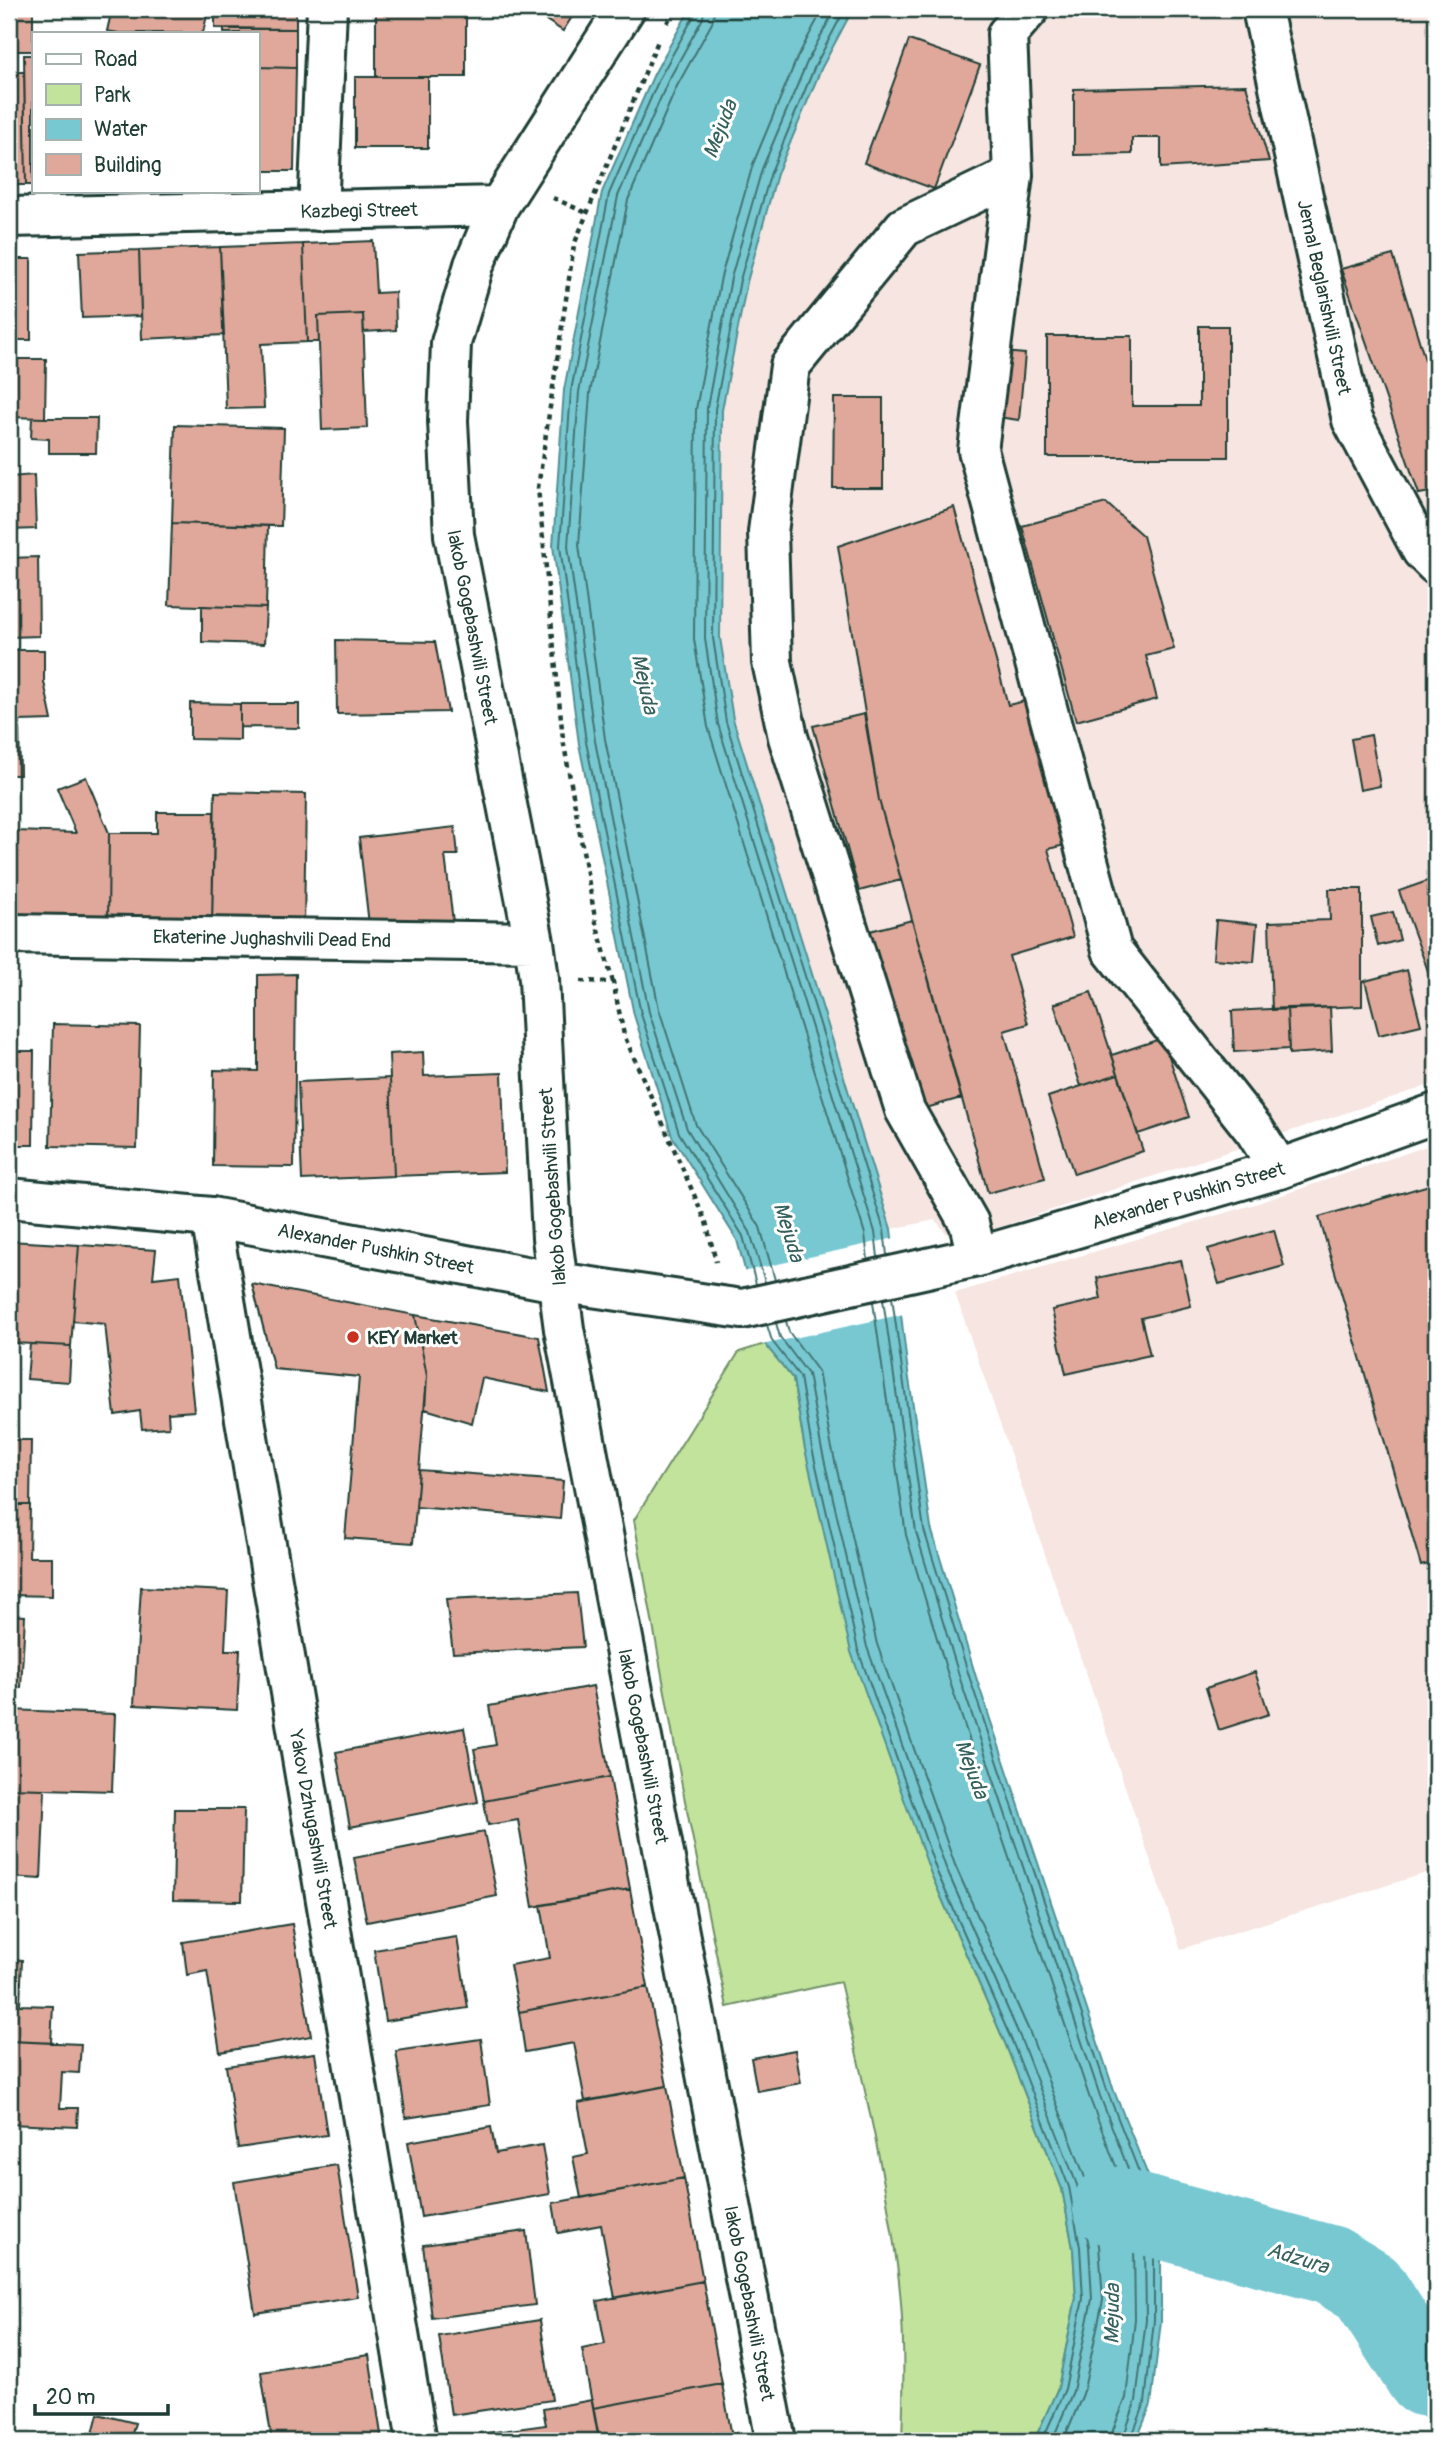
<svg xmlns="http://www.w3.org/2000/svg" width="1445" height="2450" viewBox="0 0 1445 2450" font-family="Pangolin,sans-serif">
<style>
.built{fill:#f6e5e1}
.green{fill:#c1e39c;stroke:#709068;stroke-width:2}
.water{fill:#78c8d2;stroke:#549093;stroke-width:2}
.pier{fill:#fff}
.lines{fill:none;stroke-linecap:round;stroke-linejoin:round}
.shore{stroke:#437573;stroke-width:2}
.river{stroke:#78c8d2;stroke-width:79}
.building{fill:#e0a89a;stroke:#1f3d34;stroke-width:2}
.minor-casing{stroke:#1f3d34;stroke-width:44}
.major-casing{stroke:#1f3d34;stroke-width:44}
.path{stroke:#1f3d34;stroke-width:4.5;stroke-dasharray:5 5;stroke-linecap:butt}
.minor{stroke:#fff;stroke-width:38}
.major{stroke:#fff;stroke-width:38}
.poi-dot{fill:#c8321e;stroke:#fff;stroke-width:2.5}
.labels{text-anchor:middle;stroke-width:6;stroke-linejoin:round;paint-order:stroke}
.street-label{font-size:19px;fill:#1f3d34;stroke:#fff}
.poi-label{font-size:19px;font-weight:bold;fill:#1f3d34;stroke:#fff;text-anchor:start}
.water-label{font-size:21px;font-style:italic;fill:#35605c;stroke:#fff}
</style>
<rect width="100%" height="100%" fill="#fff"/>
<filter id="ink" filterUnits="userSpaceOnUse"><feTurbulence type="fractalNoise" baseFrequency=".0143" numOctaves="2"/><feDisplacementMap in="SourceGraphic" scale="14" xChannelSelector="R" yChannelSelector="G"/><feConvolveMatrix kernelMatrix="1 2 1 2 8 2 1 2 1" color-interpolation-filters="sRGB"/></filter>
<g filter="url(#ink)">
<path class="built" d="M853,9H1436V1083L954,1242L935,1220L891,1229L733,719L720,638L722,410L747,282L777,174L821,69Z
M1436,1143V1870L1181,1949L955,1293L1252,1205Z"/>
<path class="green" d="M765,1344L793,1379L805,1449L931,1874L1005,2043L1062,2189L1073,2248L1076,2298L1058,2388L1034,2441H902C904,2383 905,2323 897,2265C884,2169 862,2076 840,1982L727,2007L682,1786L634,1520L739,1352Z"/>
<path class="water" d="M690,9H853L821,69L777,174L747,282L722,410L720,638L733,719L891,1229L907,1365L931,1528L976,1677L1114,2091L1153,2188L1161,2242V2321L1151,2405L1136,2441H1034L1058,2388L1076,2298L1073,2248L1062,2189L1005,2043L931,1874L851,1652L805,1449L793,1379L765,1344L737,1240L672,1136L634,1015L579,744L553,546L564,390L602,192L654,74Z"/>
<path class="pier" d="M895,1238L904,1314L762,1345L742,1272Z"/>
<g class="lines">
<path class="shore" d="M695,9V14L660,77L609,194L571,391L560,546L586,742L641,1014L679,1133L743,1236L756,1284
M704,9L703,18L668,81L618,196L579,392L568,546L595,741L649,1012L687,1129L750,1232L765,1282
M715,9L712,23L677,86L628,200L590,393L579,545L605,739L659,1009L696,1125L760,1227L775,1280
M823,9L797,58L753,164L721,277L696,409L694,639L708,727L865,1234L868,1260
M835,9L807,62L762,169L731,278L707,408L705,639L718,724L875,1232L878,1257
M845,9L815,66L771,172L740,280L715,409L713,638L726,722L884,1230L887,1255
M892,1297L924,1530L970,1679L1108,2093L1146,2190L1154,2243V2320L1145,2403L1130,2441
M883,1299L916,1532L961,1682L1100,2096L1137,2192L1145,2244L1146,2320L1136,2401L1122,2441
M873,1302L906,1535L951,1685L1090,2099L1127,2195L1134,2244L1135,2319L1126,2398L1113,2430L1111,2441
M786,1321L789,1332L818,1371L831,1444L877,1644L955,1865L1030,2033L1087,2183L1099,2245L1103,2300L1083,2394L1063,2441
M776,1323L780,1337L808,1374L821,1446L867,1647L946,1868L1020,2037L1077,2185L1089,2246L1092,2299L1073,2391L1052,2441
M767,1325L772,1341L800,1377L812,1448L858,1650L937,1872L1012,2041L1069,2187L1080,2247L1083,2299L1065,2389L1042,2441"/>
<path class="river" d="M1112,2206L1330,2265L1368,2288L1425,2377L1436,2379"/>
</g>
<path class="building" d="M9,9H33V51H9Z
M112,9H176L207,15L203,33H119L107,31Z
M215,9H296V29L215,28Z
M376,9H466V77H376Z
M529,9H577L563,31Z
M224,29H296V68L257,67V33H224Z
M909,40L980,65L934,189L864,163Z
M24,55H33V185H26Z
M257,67L296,68L294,171H257Z
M9,72H24L26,185H9Z
M355,77H428V148H355Z
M1246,85L1269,161L1161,168V138H1132V154L1074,155V89Z
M373,241L376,293L395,292L396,330L364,332L363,314L318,316L319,342H307L303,244Z
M303,244L307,342L261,344L264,408L226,409L220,247Z
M220,247L224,335L142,339L139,250Z
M139,250L141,316L82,318L79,252Z
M1393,255L1436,396V491L1419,494L1341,269Z
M9,259H31V340H9Z
M363,314L367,428L322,430L318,316Z
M1199,326H1228V457H1047V336H1132V406H1199Z
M1004,352L1025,354L1019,420L997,417Z
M9,359H46L45,418L9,417Z
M834,398H883V488H833Z
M32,418H97L96,453H49V439L31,438Z
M175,425L284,428L281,526L172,523Z
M9,460L10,477L34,475L36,529L9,530Z
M1106,503L1143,536L1174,649L1146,656L1157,699L1076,721L1022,526Z
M954,507L1008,705L1029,700L1069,844L1048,849L1073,937L1009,956L1028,1024L1004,1031L1045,1178L988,1193L879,800L838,546Z
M172,523L268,526L266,608L169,605Z
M38,557L39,636L9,637V558Z
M202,606L266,608L264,644L202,642Z
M336,640L435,642L448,712L337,714Z
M11,650H44V682L52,720L19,721L20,775H9Z
M190,703L240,704V740L190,739Z
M240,704H299V728L240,727Z
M864,714L879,800L901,880L859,891L813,726Z
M1371,735L1380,786L1360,790L1351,739Z
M86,777L109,833L108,923L14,922L15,831L76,833L57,788Z
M215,792L306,794L304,930L212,925Z
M157,812H214L212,925L108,923L109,833H157Z
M455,827L458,855H445L453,922L370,933L359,838Z
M9,831H15L14,922H9Z
M1436,878V993L1399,891Z
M1329,889H1362V1006L1272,1010L1269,922L1330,920Z
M1393,912L1400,940L1378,946L1371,917Z
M912,920L961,1098L919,1110L870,931Z
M1216,920L1257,924L1254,962L1213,959Z
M1407,970L1421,1025L1379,1035L1365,981Z
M296,974L294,1167L213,1166L214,1070L258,1071V975Z
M1091,992L1118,1074L1081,1086L1054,1004Z
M1330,1007L1332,1051L1289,1054L1287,1008Z
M1287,1008L1289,1049L1234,1052L1232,1011Z
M53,1024L140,1026L137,1148L50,1146Z
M1163,1038L1189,1117L1138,1134L1112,1055Z
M9,1051H34L33,1145H9Z
M423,1052L424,1076L502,1073L505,1172L394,1176L389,1054Z
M1118,1074L1143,1151L1074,1174L1048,1097Z
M390,1078L394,1176L302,1180L298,1082Z
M1436,1183V1562L1421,1566L1319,1217Z
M1274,1230L1284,1266L1219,1284L1208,1249Z
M9,1241L79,1245L71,1346L14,1343L15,1326H9Z
M79,1245L156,1250L153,1278L180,1275L194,1411L168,1413L169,1427L142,1429L140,1411L115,1415L105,1324L73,1321Z
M1181,1260L1191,1306L1141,1318L1150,1355L1066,1374L1052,1310L1101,1299L1097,1278Z
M252,1284L415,1315L427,1376L413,1543L345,1538L359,1377L274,1369Z
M415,1315L539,1337L549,1392L482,1378L472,1423L425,1409L427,1376Z
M30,1344L71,1346L69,1382L27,1379Z
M9,1410H13V1440H31L30,1505H9Z
M419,1470L563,1481L560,1519L416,1507Z
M9,1505H30L29,1557H52V1596L9,1595Z
M141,1587L228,1591L225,1650H240L237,1710L134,1705Z
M577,1593L583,1647L453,1653L446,1599Z
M9,1615L25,1616L21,1688L9,1687Z
M1255,1672L1269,1714L1219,1730L1206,1688Z
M593,1686L610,1777L484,1801L474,1749L496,1745L489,1706Z
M9,1710L115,1714L112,1791L9,1788Z
M464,1728L478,1802L350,1827L336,1752Z
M610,1777L630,1889L533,1907L518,1820L488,1825L484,1801Z
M9,1788L45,1789L41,1879L9,1877Z
M175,1809H244L242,1901L173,1900Z
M484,1832L497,1896L367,1922L354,1858Z
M630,1889L648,1987L519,2012L510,1965L550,1958L541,1905Z
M292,1924L311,2036L220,2052L207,1971L187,1975L183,1942Z
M457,1937L468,2008L385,2021L374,1950Z
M9,1959L22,1960L20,2005L53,2006L51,2043L9,2041Z
M648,1987L667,2086L585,2101L574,2043L525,2052L519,2012Z
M481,2039L490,2105L406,2118L396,2051Z
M9,2041L81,2044L79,2073L62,2072L60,2108H78L77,2127L9,2124Z
M795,2050L801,2083L757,2091L751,2058Z
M315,2053L327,2135L238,2148L226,2066Z
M667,2086L684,2178L581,2198L573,2157L588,2154L578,2103Z
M491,2127L496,2153L542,2145L550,2194L421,2217L408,2142Z
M337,2165L358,2297L255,2313L234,2182Z
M684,2178L703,2281L615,2298L601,2225L558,2233L553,2203Z
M526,2231L535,2305L432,2318L423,2245Z
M703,2281L722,2384L593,2408L582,2349L605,2344L597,2301Z
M540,2320L552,2400L451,2415L439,2336Z
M369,2355L382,2441H272L261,2372Z
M722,2384L733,2441H662L661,2435L625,2441H599L593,2408Z
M592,2400L599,2438L579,2441H459L458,2437L546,2425L543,2409Z
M98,2414L135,2423L130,2441H91Z
M9,2415H15L14,2441H9Z"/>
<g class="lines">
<g class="minor-casing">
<path id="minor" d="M625,9L499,206L474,265L451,343L448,421L454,535L534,942L539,979L552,1238L564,1329L776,2441
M1262,9L1352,420L1422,551L1436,565
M1013,175L1007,34L1029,9
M318,211L327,9
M9,217L499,206
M9,934L534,942
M211,1217L417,2441
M977,1257L969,1223L905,1110L788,737L772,662L768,532L790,366L904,227L1013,175L978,450L1112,950L1255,1131L1279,1169"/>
</g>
<g class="major-casing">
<path id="major" d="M9,1198L211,1217L557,1282L742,1309L977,1257L1279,1169L1436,1113"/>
</g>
<path class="path" d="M667,23L675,9
M553,198L587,213
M581,981L613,982L624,1035L706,1222L716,1262
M613,982L596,923L563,739L538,488L574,245L658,41"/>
<use href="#minor" class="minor"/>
<use href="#major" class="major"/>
</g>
</g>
<circle class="poi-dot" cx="353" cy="1337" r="7"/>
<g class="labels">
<g class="street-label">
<text transform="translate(359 210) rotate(-1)" y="7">Kazbegi Street</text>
<text transform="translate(1325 297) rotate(78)" y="7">Jemal Beglarishvili Street</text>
<text transform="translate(473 627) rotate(79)" y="7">Iakob Gogebashvili Street</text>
<text transform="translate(272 938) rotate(1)" y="7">Ekaterine Jughashvili Dead End</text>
<text transform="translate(552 1187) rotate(-94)" y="7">Iakob Gogebashvili Street</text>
<text transform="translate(1188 1195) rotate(-16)" y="7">Alexander Pushkin Street</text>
<text transform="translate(376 1248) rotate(11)" y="7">Alexander Pushkin Street</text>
<text transform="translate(644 1746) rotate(79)" y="7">Iakob Gogebashvili Street</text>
<text transform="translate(314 1829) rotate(80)" y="7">Yakov Dzhugashvili Street</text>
<text transform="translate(750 2303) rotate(79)" y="7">Iakob Gogebashvili Street</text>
</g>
<g class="poi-label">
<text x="367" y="1344">KEY Market</text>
</g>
<g class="water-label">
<text transform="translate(720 129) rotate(-69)" y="7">Mejuda</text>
<text transform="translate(645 684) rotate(78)" y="7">Mejuda</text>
<text transform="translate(789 1232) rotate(73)" y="7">Mejuda</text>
<text transform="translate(972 1769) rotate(70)" y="7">Mejuda</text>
<text transform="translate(1298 2258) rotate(17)" y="7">Adzura</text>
<text transform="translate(1112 2314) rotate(-89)" y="7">Mejuda</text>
</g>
</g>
<rect width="1445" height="2450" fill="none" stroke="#fff" stroke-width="35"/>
<rect x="18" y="18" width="1410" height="2415" fill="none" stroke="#1f3d34" stroke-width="2.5" filter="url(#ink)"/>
<rect x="32" y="32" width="228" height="161" fill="#ffffff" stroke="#a5b1ae" stroke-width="2"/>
<rect x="46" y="54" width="35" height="10" fill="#ffffff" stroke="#a5b1ae" stroke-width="2"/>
<text x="94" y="66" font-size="21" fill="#1f3d34">Road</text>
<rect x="46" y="84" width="35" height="21" fill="#c1e39c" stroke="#a5b1ae" stroke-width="2"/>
<text x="94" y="102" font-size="21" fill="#1f3d34">Park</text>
<rect x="46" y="119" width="35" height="21" fill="#78c8d2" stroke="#a5b1ae" stroke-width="2"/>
<text x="94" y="136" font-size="21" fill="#1f3d34">Water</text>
<rect x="46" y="154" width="35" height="21" fill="#e0a89a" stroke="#a5b1ae" stroke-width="2"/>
<text x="94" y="172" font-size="21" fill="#1f3d34">Building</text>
<path d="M35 2404v10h133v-10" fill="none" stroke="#1f3d34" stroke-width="3.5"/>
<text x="46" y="2404" font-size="21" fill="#1f3d34" stroke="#ffffff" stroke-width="5" paint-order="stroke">20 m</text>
</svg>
